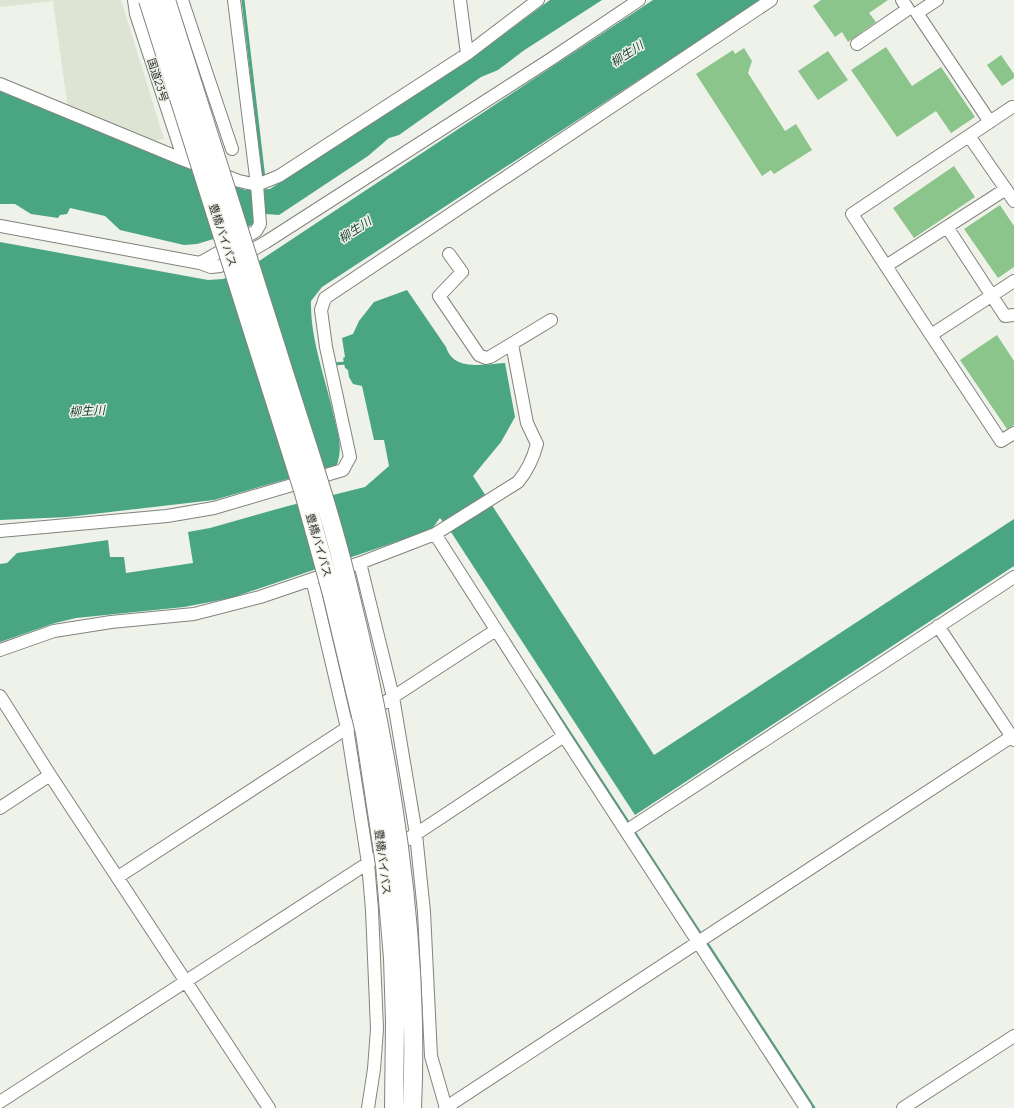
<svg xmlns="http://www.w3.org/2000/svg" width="1014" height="1108" viewBox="0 0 1014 1108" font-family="Manrope,'Noto Sans JP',sans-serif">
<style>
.built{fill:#dee4d4}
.water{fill:#49a582}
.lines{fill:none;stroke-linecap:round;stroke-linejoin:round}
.stream{stroke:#49a582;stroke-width:3}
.building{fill:#8bc58b}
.minor-casing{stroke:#81847c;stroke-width:14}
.minor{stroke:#fff;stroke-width:12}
.highway-bridge-casing{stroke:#81847c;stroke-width:20;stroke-linecap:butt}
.highway-bridge{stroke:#fff;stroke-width:18}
.labels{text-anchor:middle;stroke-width:3;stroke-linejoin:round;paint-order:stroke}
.street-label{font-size:11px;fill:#333430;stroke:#eef2e8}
.water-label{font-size:12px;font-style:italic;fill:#1c4434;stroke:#eef2e8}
</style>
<rect width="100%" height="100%" fill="#eef2e8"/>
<path class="built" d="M0,0H121L164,139L147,142L68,109L53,1L0,7Z"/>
<path class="water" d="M550,0H602L523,51L498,70L481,77L399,135L389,138L368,156L279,215L265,214L254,224L230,234L197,244L184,245L120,230L105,216L70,208L67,214L60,215L58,218L31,214L15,204H0V91L245,190L270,189L471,59Z
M653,0H761L322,287L311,301C310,340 326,379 334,417C338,435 343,446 337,465L214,500L67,517L0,520V242L208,280L223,279L241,273Z
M407,290L446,347C454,372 484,364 505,363L515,417L501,442L473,476L654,755L1014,519V566L635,815L451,532L440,518L431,530L231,598L184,607L76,618L55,623L0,642V564L7,563L17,553L108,540L110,557H124L126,573L193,563L188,532L210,528L288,506L365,487L389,466L384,440H374L362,386L353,384L349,377L348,370L345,368L343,358L345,357L342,338L353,334L359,321L374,302Z"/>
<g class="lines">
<path class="stream" d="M243,0L264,179
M333,364L347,363
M536,681L630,825
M633,830L702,936
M705,940L814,1108"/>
</g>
<path class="building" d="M821,0H888L869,13L876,22L848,42L842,32L835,37L813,6Z
M886,47L912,86L941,67L975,117L951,133L936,111L897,137L851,70Z
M744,48L752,61L748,73L785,131L796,124L812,150L774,174L771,170L762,176L696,74L733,50L735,54Z
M828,51L848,80L818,100L798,71Z
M1001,55L1014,74V78L1002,86L987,65Z
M954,166L975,197L914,238L893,208Z
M1000,205L1014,226V267L998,278L964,229Z
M997,335L1014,361V425L1007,429L960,360Z"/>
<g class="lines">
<g class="minor-casing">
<path id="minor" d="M134,0L136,14L184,160
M182,0L232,149
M460,0L467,54
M937,0L917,13L990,122
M857,44L908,9L902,0
M0,84L184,160L239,181L257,185L279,176L467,54L538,0
M1012,107L852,214L931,335L1014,281
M969,136L1014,201
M0,226L200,263L211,267L220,266L235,260L266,242L551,59L639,0
M947,227L1005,316L1014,315
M449,254L462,272L439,296L479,355L486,358L490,357L551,320
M200,263L256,231L260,224L257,185L234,0
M886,266L1006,189
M931,335L1001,441L1014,433
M0,531L167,516L214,508L343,470L350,457L326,347L321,310L325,298L771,0
M435,534L564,736L806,1108
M360,563L393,697L416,834L424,912L431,1056L446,1108
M312,579L347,728L368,863L372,910L377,1029L374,1069L368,1108
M938,626L1014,740
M0,650L54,631L111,622L194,614L260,597L360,563L435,534L518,482C528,470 533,459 537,444L527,423L512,344
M0,696L50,775L269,1108
M370,712L496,630
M0,808L50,775
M626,831L1014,577
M118,877L353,724
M0,1102L368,863L416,834L564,736
M445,1108L1014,735
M903,1108L1014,1036"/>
</g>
<use href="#minor" class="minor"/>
<g class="highway-bridge-casing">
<path id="highway-bridge" d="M148,0L304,493L332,594L365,733L385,865L393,958L395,1022L394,1108
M166,0C203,117 240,233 277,350C301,428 329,506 348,586C390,756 420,933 412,1108"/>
</g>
<use href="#highway-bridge" class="highway-bridge"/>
</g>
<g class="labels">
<g class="street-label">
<text transform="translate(158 80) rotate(72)" y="4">国道23号</text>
<text transform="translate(223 235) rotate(72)" y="4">豊橋バイパス</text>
<text transform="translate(319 545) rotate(74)" y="4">豊橋バイパス</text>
<text transform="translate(383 862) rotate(83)" y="4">豊橋バイパス</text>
</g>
<g class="water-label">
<text transform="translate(627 54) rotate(-33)" y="4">柳生川</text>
<text transform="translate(355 230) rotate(-33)" y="4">柳生川</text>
<text transform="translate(87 411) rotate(-3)" y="4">柳生川</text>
</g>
</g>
</svg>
